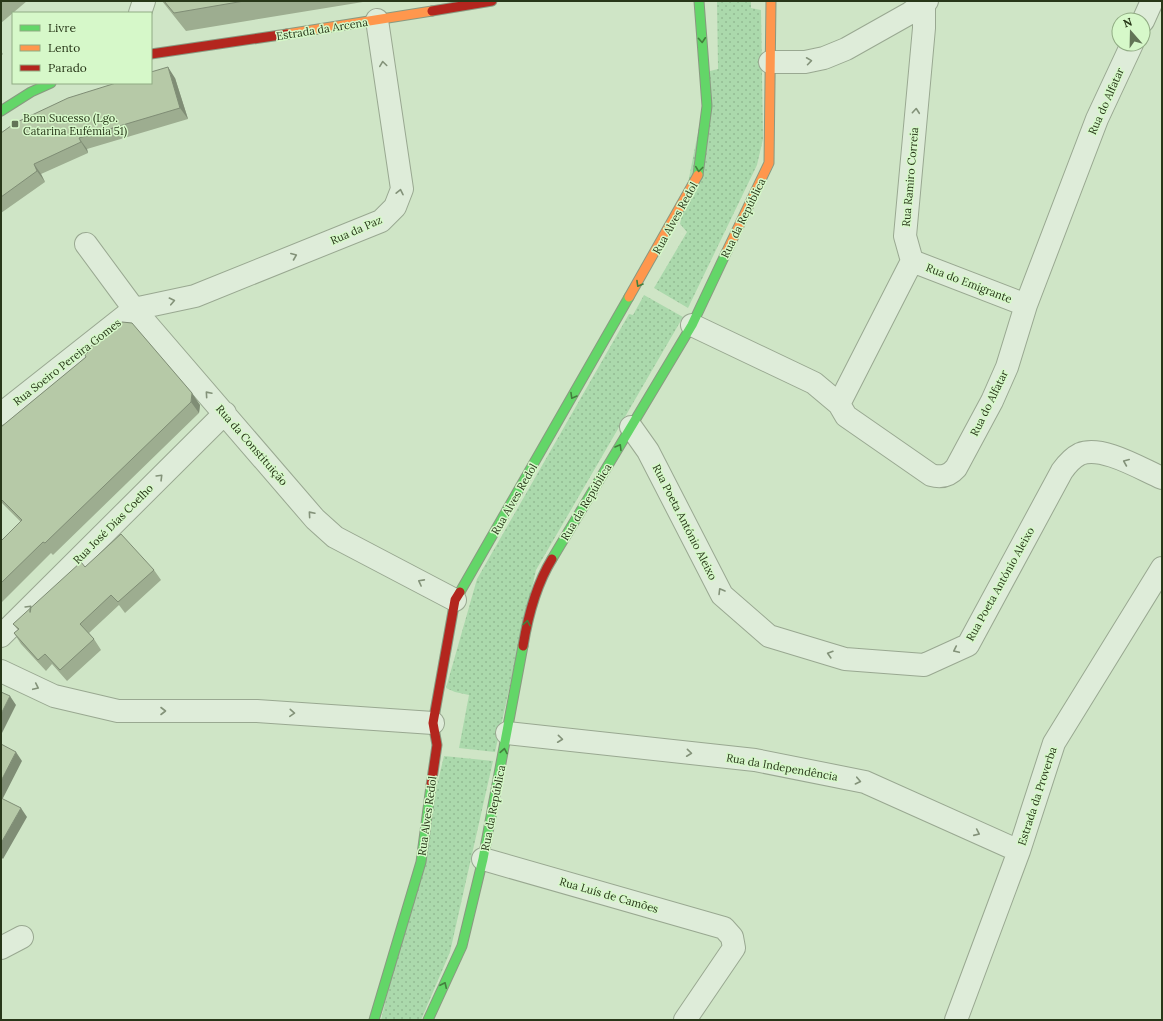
<svg xmlns="http://www.w3.org/2000/svg" width="1163" height="1021" viewBox="0 0 1163 1021" font-family="Lora,serif">
<style>
.grass{fill:url(#grass-dots)}
.lines{fill:none;stroke-linecap:round;stroke-linejoin:round}
.street-casing{stroke:#99a891;stroke-width:24}
.fast-casing{stroke:#899980;stroke-width:11}
.slow-casing{stroke:#899980;stroke-width:11}
.jam-casing{stroke:#899980;stroke-width:11}
.street{stroke:#deecd9;stroke-width:22}
.fast{stroke:#63d668;stroke-width:9}
.slow{stroke:#ff974d;stroke-width:9}
.jam{stroke:#b3261e;stroke-width:9}
.wall{fill:#9dad90}
.shaded-wall{fill:#7f8d75}
.building{fill:#b6c9a7;stroke:#7f8d75}
.oneway{stroke:#437f3d}
.oneway2{stroke:#839279}
.poi-dot{fill:#627456;stroke:#d6f8c9;stroke-width:1.5}
.labels{text-anchor:middle;stroke-width:3;stroke-linejoin:round;paint-order:stroke}
.street-label{font-size:11px;fill:#283719;stroke:#d6f8c9}
.poi-label{font-size:11px;fill:#283719;stroke:#d6f8c9;text-anchor:start}
</style>
<defs>
<pattern id="grass-dots" width="8" height="8" patternUnits="userSpaceOnUse"><rect width="8" height="8" fill="#abd9ac"/><path d="M2 2h.1M6 6h.1" fill="none" stroke="#93bb93" stroke-width="1.8" stroke-linecap="round"/></pattern>
</defs>
<rect width="100%" height="100%" fill="#cfe5c6"/>
<path class="grass" d="M717,1H751V8L761,10L763,139L757,165L688,308L654,288L687,232L680,224L710,71L718,69Z
M644,295L683,317L536,570L495,752L459,748L469,695L455,692L446,688L477,579L629,314L633,315Z
M444,756L493,761L450,952L421,1020H381Z"/>
<g class="lines">
<g class="street-casing">
<path id="street" d="M140,13L144,1
M1143,21L1152,1
M770,62H805L824,58L846,49L910,13L927,1
M86,244L134,309L315,519L335,537L455,600
M912,261L1026,305
M692,325L814,383L839,404L846,416L931,475C942,478 949,476 956,468L992,401L1007,367L1026,305L1097,119L1132,44
M839,404L912,261L905,236L924,28V3
M1,414L134,309L195,296L381,221L395,207L402,189L377,20
M631,427L648,451L722,595L769,636L845,659L924,665L968,645L1062,471C1067,464 1072,458 1080,454C1102,445 1141,469 1162,478
M1,636L225,413
M1,671L54,696L118,711H257L433,723
M507,733L755,760L865,782L1019,851
M483,859L724,928L732,937L734,948L685,1020
M1,948L22,937
M956,1020L1019,851L1054,743L1162,568"/>
</g>
<g class="fast-casing">
<path id="fast" d="M1,111L31,92L51,83
M698,175L707,106L699,1
M552,559L692,325L726,253
M460,592L629,297
M374,1020L421,862L431,786
M428,1020L462,946L483,859L523,646"/>
</g>
<g class="slow-casing">
<path id="slow" d="M287,34L432,11
M726,253L769,163L771,1
M629,297L698,175"/>
</g>
<g class="jam-casing">
<path id="jam" d="M432,11L492,1
M151,54L287,34
M523,646C528,616 536,585 552,559
M431,786L437,745L433,723L455,600L460,592"/>
</g>
<use href="#street" class="street"/>
<use href="#fast" class="fast"/>
<use href="#slow" class="slow"/>
<use href="#jam" class="jam"/>
</g>
<path class="wall" d="M1,1H27L1,23Z
M162,1H369L186,31Z
M1,51L3,54L1,56Z
M175,78L188,119L87,149L88,153L41,174L45,182L1,213V133Z
M86,357L200,405L199,413L53,555L51,553L1,603V541L21,522L1,502V427Z
M85,567L154,570L161,580L125,613L119,605L89,633L94,639L101,650L67,681L52,664L46,671L21,644L14,633L18,630L13,624Z"/>
<path class="shaded-wall" d="M168,67L175,78L188,119L180,108Z
M79,138L87,149L88,153L81,142Z
M34,164L41,174L45,182L37,171Z
M192,393L200,405L199,413L191,402Z
M10,696L16,705L1,735V714Z
M16,752L22,761L1,802V781Z
M21,808L27,817L3,859L1,857V843Z"/>
<path class="building" d="M164,1H244L174,13Z
M168,67L180,108L79,138L81,142L34,164L37,171L1,197V133L15,123L68,98L116,83H151V72Z
M122,322L132,323L192,393L191,402L45,543L43,542L1,583V541L22,520L1,499V427L86,357L85,355L88,352L86,350Z
M121,534L154,570L118,602L111,595L80,624L94,639L60,670L45,654L38,660L14,633L19,629L13,624L81,562L85,567Z
M1,692L10,696L1,714Z
M1,744L16,752L1,781Z
M1,798L21,808L1,843Z"/>
<defs><path id="oneway-chevron" d="M-2-3.5L2.5 0L-2 3.5" fill="none" stroke-width="1.6" stroke-linecap="round" stroke-linejoin="round"/></defs>
<g class="oneway">
<use href="#oneway-chevron" transform="translate(702 40) rotate(86)"/>
<use href="#oneway-chevron" transform="translate(699 169) rotate(97)"/>
<use href="#oneway-chevron" transform="translate(639 284) rotate(120)"/>
<use href="#oneway-chevron" transform="translate(573 396) rotate(120)"/>
<use href="#oneway-chevron" transform="translate(619 447) rotate(-59)"/>
<use href="#oneway-chevron" transform="translate(527 623) rotate(-79)"/>
<use href="#oneway-chevron" transform="translate(504 751) rotate(-80)"/>
<use href="#oneway-chevron" transform="translate(444 985) rotate(-65)"/>
</g>
<g class="oneway2">
<use href="#oneway-chevron" transform="translate(809 61) rotate(-8)"/>
<use href="#oneway-chevron" transform="translate(383 64) rotate(-98)"/>
<use href="#oneway-chevron" transform="translate(916 111) rotate(-85)"/>
<use href="#oneway-chevron" transform="translate(400 192) rotate(-78)"/>
<use href="#oneway-chevron" transform="translate(294 256) rotate(-22)"/>
<use href="#oneway-chevron" transform="translate(172 301) rotate(-12)"/>
<use href="#oneway-chevron" transform="translate(208 394) rotate(-131)"/>
<use href="#oneway-chevron" transform="translate(1126 462) rotate(-157)"/>
<use href="#oneway-chevron" transform="translate(160 477) rotate(-45)"/>
<use href="#oneway-chevron" transform="translate(311 514) rotate(-131)"/>
<use href="#oneway-chevron" transform="translate(421 582) rotate(-152)"/>
<use href="#oneway-chevron" transform="translate(721 591) rotate(-121)"/>
<use href="#oneway-chevron" transform="translate(29 608) rotate(-45)"/>
<use href="#oneway-chevron" transform="translate(956 650) rotate(155)"/>
<use href="#oneway-chevron" transform="translate(830 654) rotate(-163)"/>
<use href="#oneway-chevron" transform="translate(36 687) rotate(25)"/>
<use href="#oneway-chevron" transform="translate(163 711)"/>
<use href="#oneway-chevron" transform="translate(292 713) rotate(4)"/>
<use href="#oneway-chevron" transform="translate(560 739) rotate(6)"/>
<use href="#oneway-chevron" transform="translate(689 753) rotate(6)"/>
<use href="#oneway-chevron" transform="translate(858 781) rotate(12)"/>
<use href="#oneway-chevron" transform="translate(977 833) rotate(24)"/>
</g>
<rect class="poi-dot" x="11" y="120" width="8" height="8" rx="2"/>
<g class="labels">
<g class="street-label">
<text transform="translate(322 29) rotate(-9)" y="4">Estrada da Arcena</text>
<text transform="translate(1106 101) rotate(-66)" y="4">Rua do Alfatar</text>
<text transform="translate(910 177) rotate(-85)" y="4">Rua Ramiro Correia</text>
<text transform="translate(675 218) rotate(-61)" y="4">Rua Alves Redol</text>
<text transform="translate(743 218) rotate(-64)" y="4">Rua da República</text>
<text transform="translate(356 230) rotate(-24)" y="4">Rua da Paz</text>
<text transform="translate(969 283) rotate(21)" y="4">Rua do Emigrante</text>
<text transform="translate(67 362) rotate(-38)" y="4">Rua Soeiro Pereira Gomes</text>
<text transform="translate(989 403) rotate(-64)" y="4">Rua do Alfatar</text>
<text transform="translate(252 445) rotate(49)" y="4">Rua da Constituição</text>
<text transform="translate(514 499) rotate(-60)" y="4">Rua Alves Redol</text>
<text transform="translate(586 502) rotate(-59)" y="4">Rua da República</text>
<text transform="translate(685 522) rotate(63)" y="4">Rua Poeta António Aleixo</text>
<text transform="translate(113 524) rotate(-45)" y="4">Rua José Dias Coelho</text>
<text transform="translate(1000 584) rotate(-61)" y="4">Rua Poeta António Aleixo</text>
<text transform="translate(782 767) rotate(10)" y="4">Rua da Independência</text>
<text transform="translate(1037 796) rotate(-72)" y="4">Estrada da Proverba</text>
<text transform="translate(493 808) rotate(-79)" y="4">Rua da República</text>
<text transform="translate(427 816) rotate(-82)" y="4">Rua Alves Redol</text>
<text transform="translate(609 895) rotate(16)" y="4">Rua Luís de Camões</text>
</g>
<g class="poi-label">
<text x="23" y="122">Bom Sucesso (Lgo.<tspan x="23" dy="13">Catarina Eufémia 51)</tspan></text>
</g>
</g>
<rect width="1163" height="1021" fill="none" stroke="#283719" stroke-width="4"/>
<rect x="12" y="12" width="140" height="72" fill="#d6f8c9" stroke="#90ab83"/>
<rect x="20" y="25" width="20" height="6" fill="#63d668" stroke="#90ab83"/>
<text x="48" y="32" font-size="12" fill="#283719">Livre</text>
<rect x="20" y="45" width="20" height="6" fill="#ff974d" stroke="#90ab83"/>
<text x="48" y="52" font-size="12" fill="#283719">Lento</text>
<rect x="20" y="65" width="20" height="6" fill="#b3261e" stroke="#90ab83"/>
<text x="48" y="72" font-size="12" fill="#283719">Parado</text>
<g transform="translate(1131 32) rotate(340)"><circle r="19" fill="#d6f8c9" stroke="#90ab83"/>
<path d="M0-3L7 15L0 10L-7 15Z" fill="#627456"/>
<text y="-6" font-size="11" font-weight="bold" text-anchor="middle" fill="#283719">N</text>
</g>
</svg>
